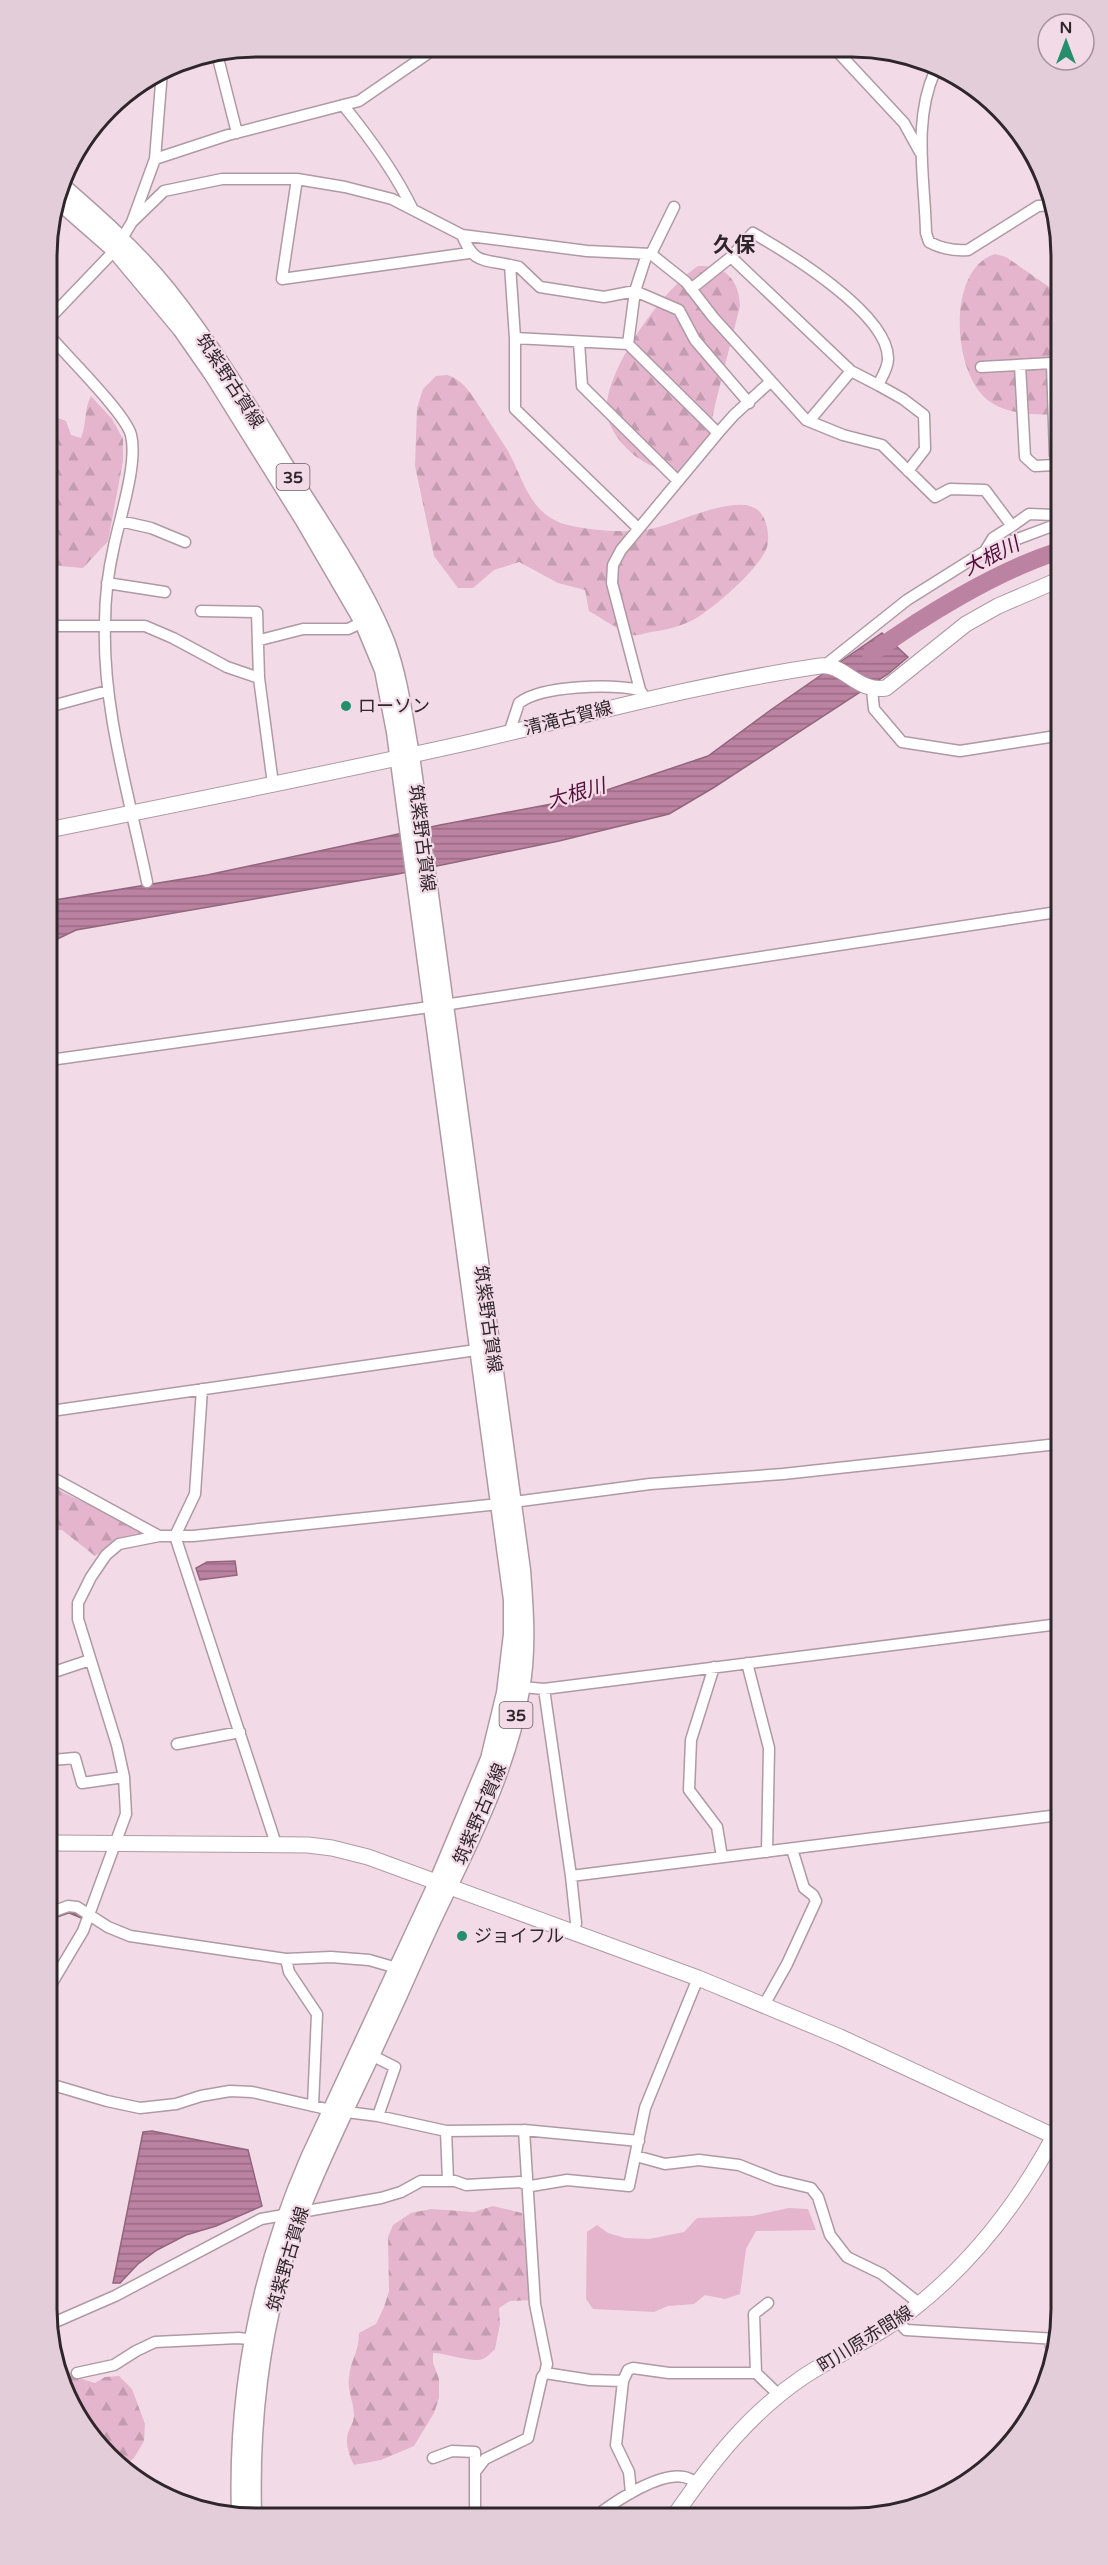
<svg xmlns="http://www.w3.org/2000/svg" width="1108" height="2565" viewBox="0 0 1108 2565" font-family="'Varela Round','Noto Sans JP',sans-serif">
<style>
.green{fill:#e4b5cd}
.forest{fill:url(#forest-firs)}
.water{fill:url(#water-rules);stroke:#92667e;stroke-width:1.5}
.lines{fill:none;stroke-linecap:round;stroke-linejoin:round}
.stream{stroke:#92667e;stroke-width:3}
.river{stroke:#bc82a1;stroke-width:18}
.street-casing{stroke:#af99a4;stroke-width:13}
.secondary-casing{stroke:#af99a4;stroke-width:17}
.primary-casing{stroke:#af99a4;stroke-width:19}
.street{stroke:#fff;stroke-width:10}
.secondary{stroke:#fff;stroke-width:15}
.primary{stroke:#fff;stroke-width:16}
.poi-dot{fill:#258e6b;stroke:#f2dbe7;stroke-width:2}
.labels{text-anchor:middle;stroke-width:4.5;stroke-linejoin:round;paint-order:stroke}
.shield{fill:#f2dbe7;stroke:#6a5c63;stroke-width:1.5}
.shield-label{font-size:16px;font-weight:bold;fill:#2f262b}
.street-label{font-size:18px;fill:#2f262b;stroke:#f2dbe7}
.poi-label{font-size:18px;fill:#2f262b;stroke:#f2dbe7;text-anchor:start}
.water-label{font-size:20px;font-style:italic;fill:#520c3a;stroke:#f2dbe7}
.quarter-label{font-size:21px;font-weight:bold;fill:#2f262b;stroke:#f2dbe7}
.rim{fill:none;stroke:#2f262b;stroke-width:3}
</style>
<defs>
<pattern id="forest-firs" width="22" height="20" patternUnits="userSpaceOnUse" patternTransform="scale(1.5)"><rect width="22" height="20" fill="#e4b5cd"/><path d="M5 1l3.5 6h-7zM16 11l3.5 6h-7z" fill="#c49cb0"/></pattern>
<pattern id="water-rules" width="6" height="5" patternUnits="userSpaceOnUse" patternTransform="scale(1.5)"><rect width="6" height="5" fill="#bc82a1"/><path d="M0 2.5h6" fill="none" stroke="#996a83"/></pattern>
</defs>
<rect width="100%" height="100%" fill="#f2dbe7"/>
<path class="green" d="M789,2208L808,2209L816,2230L756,2231L746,2249L740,2294L725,2299L705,2295L694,2304L668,2306L654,2312L593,2309L586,2299L587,2232L597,2225L608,2233L625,2238L649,2239L684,2232L697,2218L752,2216Z"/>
<path class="forest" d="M995,254L1006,257L1055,291V415C1034,414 1011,415 992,403C952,380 945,269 995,254Z
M698,266C725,265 739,279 740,306L715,405L705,457L693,471C671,474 656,470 638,458C625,449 609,430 607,414C602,373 664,288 698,266Z
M447,375C464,380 472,395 481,409C490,423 499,437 508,451C523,478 529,513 564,524C585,530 622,533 645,530C673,527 739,489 760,512C767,520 770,536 767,547C761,567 716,606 698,617C682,627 664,630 646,633C643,634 637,636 633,635C622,633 600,617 589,611L585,590L558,583L519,562L494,570L473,588H458L434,556L415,466L417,408L423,389L436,376Z
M91,396L112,419L123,439V461L108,541L83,568L48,565V414L66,421L71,435L81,438C87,423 84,408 91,396Z
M51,1483L64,1493L143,1530L144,1534L121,1539L95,1556L62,1530L51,1531Z
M493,2206L522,2213L535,2300L510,2301L499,2308L500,2324L495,2349C492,2352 487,2357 483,2359C471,2363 446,2353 433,2353V2363L439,2379V2398L434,2413L414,2446L381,2460L354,2465C349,2456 345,2443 348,2433C350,2427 354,2422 354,2415C354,2403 347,2390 349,2378C350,2361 359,2352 359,2333L376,2324L384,2307L389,2291L388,2237L393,2225L411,2213L431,2209L474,2212Z
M54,2361L55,2364L79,2378L95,2383L105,2377L119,2376L132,2389L145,2424L144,2441L134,2458L122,2467L108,2457L54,2363Z"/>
<path class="water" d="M882,633L908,657L888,674L713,788L669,814L559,841L398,874L76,930L49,943V901L207,875L440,825L583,798L708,756L772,709Z
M235,1561L237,1575L200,1580L196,1568L207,1562Z
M152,2131L248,2150L262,2206L216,2226L186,2235L157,2250L138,2264L120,2283H113L143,2132Z"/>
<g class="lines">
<path class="stream" d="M52,1918L69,1912L81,1917"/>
<path class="river" d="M871,654C923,616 995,572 1056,552"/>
<g class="street-casing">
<path id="street" d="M836,50L904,123L920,152
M217,54L237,133
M935,71C912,122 925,180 926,233L929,242C942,249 954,251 968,250L1038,206L1054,205
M343,105C370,138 395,172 413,210
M155,159L228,135L359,101L436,48
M297,179L282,279L469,253
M132,222L164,191L222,179H297L345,187L392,199L462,235L587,251L651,254L686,282L713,317L806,420L843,435L882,445L935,497L950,489L985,490L1012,526L1029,514L1055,515V518
M462,235C474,264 482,259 510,265L515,338V409L638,528
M651,254L674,207
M731,257L851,371L878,385
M510,265L519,267L540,287L604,297L635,291L679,310L695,340L749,403
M691,289L731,257L753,233C788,253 889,314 888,359C888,368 882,377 878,385L903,399L924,415L925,449L908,471
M47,321L115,250L132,222L155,159L162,71
M47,333C64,353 126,414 131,435C138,463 120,517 114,546C108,572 105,597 105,623C102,709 130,798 147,882
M515,338L628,344
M579,342L582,386L678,481
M1020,365L1025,457L1035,466L1055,465
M981,367L1052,363L1055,455
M809,421L851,371
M718,433L734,415L770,382
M120,521L151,528L185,542
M985,551L993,538L1012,526
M107,583L165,592
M201,611L257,612L259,678
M48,626H145L173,638L227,667L259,678L273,784
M260,640L303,629H348L363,622
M824,666L907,600L985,551L1055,525
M872,690L874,709L902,742L960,751L1056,736
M646,699L640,690L612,583L613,565L621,550L718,433L628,344L635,291L647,254
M48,707L107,691
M509,733L519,703C542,685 611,684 640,690
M50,1060L444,1005L1057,912
M202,1389L195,1494L175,1536L276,1844
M51,1411L483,1349
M51,1477L159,1536
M747,1663L769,1748L767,1852
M714,1667L691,1740L689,1790L717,1827L722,1857
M51,1673L90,1660
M522,1687L544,1689L1059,1624
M544,1689L571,1876L576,1923L574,1934
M177,1744L240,1732
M52,1760L75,1758L82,1783L124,1777
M571,1876L1059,1815
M52,1912L68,1906L77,1907L108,1927L130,1936L286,1959L331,1957L369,1960L397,1968
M286,1959L289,1972L317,2014L313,2106
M52,1983L83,1931L126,1814L124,1777L117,1745L78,1619V1603L91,1577L106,1555L119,1544L159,1536H193L499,1504L650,1484L783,1474L1058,1444
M764,2005L787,1964L816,1901L813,1895L804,1888L792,1849
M371,2055L395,2067L378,2116
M53,2085L107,2101L140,2108L176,2104L201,2096L230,2091L252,2092L331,2110L378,2116L446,2131L524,2130L639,2141
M524,2130L535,2304L547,2364L545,2373L590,2380L623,2381L628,2370L633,2368L669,2373H756L779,2395
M446,2131L448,2181
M636,2156L665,2164L699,2160L739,2165L777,2180L811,2188L818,2197L830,2235L847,2257L882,2274L920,2304
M898,2321L906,2330L1057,2339
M53,2323L115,2296L261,2219L381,2198L401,2192L421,2181H455L466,2185L520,2182L531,2186L567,2180L629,2186L645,2108L698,1978
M1050,2340L1053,2358
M77,2373L114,2365L136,2351L155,2342L238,2338L259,2340
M756,2373L754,2314L768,2303
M623,2381L616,2445L629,2472L631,2493
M433,2458L452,2451L475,2452V2472
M475,2513V2472L485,2459L528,2438L542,2377L545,2373
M600,2513C619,2499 660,2472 684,2477C689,2478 693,2481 698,2482"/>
</g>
<g class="secondary-casing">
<path id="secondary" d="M49,830C191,801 333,773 475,741C589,714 704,683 820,666C844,663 857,693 886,688L966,624L998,606L1056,581
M52,1843L308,1845L332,1848L368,1857L698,1978L840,2037L1060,2139
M677,2512C713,2460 750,2413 803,2377C841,2352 883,2334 918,2305C979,2256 1025,2193 1060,2125"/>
</g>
<g class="primary-casing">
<path id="primary" d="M62,186C99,218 135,250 166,288C215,349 256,418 297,485C327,532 367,592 387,644C400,680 404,717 411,755L522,1570C525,1609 528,1650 521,1690C509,1766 471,1840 438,1909C420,1946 404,1985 386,2023C358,2085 326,2146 301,2210C264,2307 250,2411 253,2514
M58,200L115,250L181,329L213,375L303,519L363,622L383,670L395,732L512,1600V1634L505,1693L489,1759L437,1883L309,2158C259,2272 236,2390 240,2514"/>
</g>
<use href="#street" class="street"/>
<use href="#secondary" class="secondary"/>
<use href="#primary" class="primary"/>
</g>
<g class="poi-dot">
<circle cx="346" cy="706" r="6"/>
<circle cx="462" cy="1936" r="6"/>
</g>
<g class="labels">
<g class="shield">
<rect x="276.5" y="464" width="33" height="26" rx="4.5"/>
<rect x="499.5" y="1702" width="33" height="26" rx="4.5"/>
</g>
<g class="shield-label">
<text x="293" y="483">35</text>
<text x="516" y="1721">35</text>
</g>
<g class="street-label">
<text transform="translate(230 381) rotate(57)" y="6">筑紫野古賀線</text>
<text transform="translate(568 718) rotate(-14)" y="6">清滝古賀線</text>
<text transform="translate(422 838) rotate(83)" y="6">筑紫野古賀線</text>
<text transform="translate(488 1319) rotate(82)" y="6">筑紫野古賀線</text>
<text transform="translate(480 1814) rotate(-67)" y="6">筑紫野古賀線</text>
<text transform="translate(288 2259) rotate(-74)" y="6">筑紫野古賀線</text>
<text transform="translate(865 2339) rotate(-32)" y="6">町川原赤間線</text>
</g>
<g class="poi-label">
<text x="358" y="712">ローソン</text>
<text x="474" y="1942">ジョイフル</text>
</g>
<g class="water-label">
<text transform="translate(991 556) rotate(-27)" y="7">大根川</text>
<text transform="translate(576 793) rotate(-16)" y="7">大根川</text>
</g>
<g class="quarter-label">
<text x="734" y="252">久保</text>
</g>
</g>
<path d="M0 0H1108V2565H0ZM256 57H852A199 199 0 0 1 1051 256V2309A199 199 0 0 1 852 2508H256A199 199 0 0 1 57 2309V256A199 199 0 0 1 256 57Z" fill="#e2cdd8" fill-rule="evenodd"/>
<path class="rim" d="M256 57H852A199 199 0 0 1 1051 256V2309A199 199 0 0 1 852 2508H256A199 199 0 0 1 57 2309V256A199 199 0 0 1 256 57Z"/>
<g transform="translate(1066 42)"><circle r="28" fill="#f2dbe7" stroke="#a4939c" stroke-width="1.5"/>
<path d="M0-4.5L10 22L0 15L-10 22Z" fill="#258e6b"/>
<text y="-9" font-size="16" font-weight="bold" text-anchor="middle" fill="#2f262b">N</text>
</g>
</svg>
